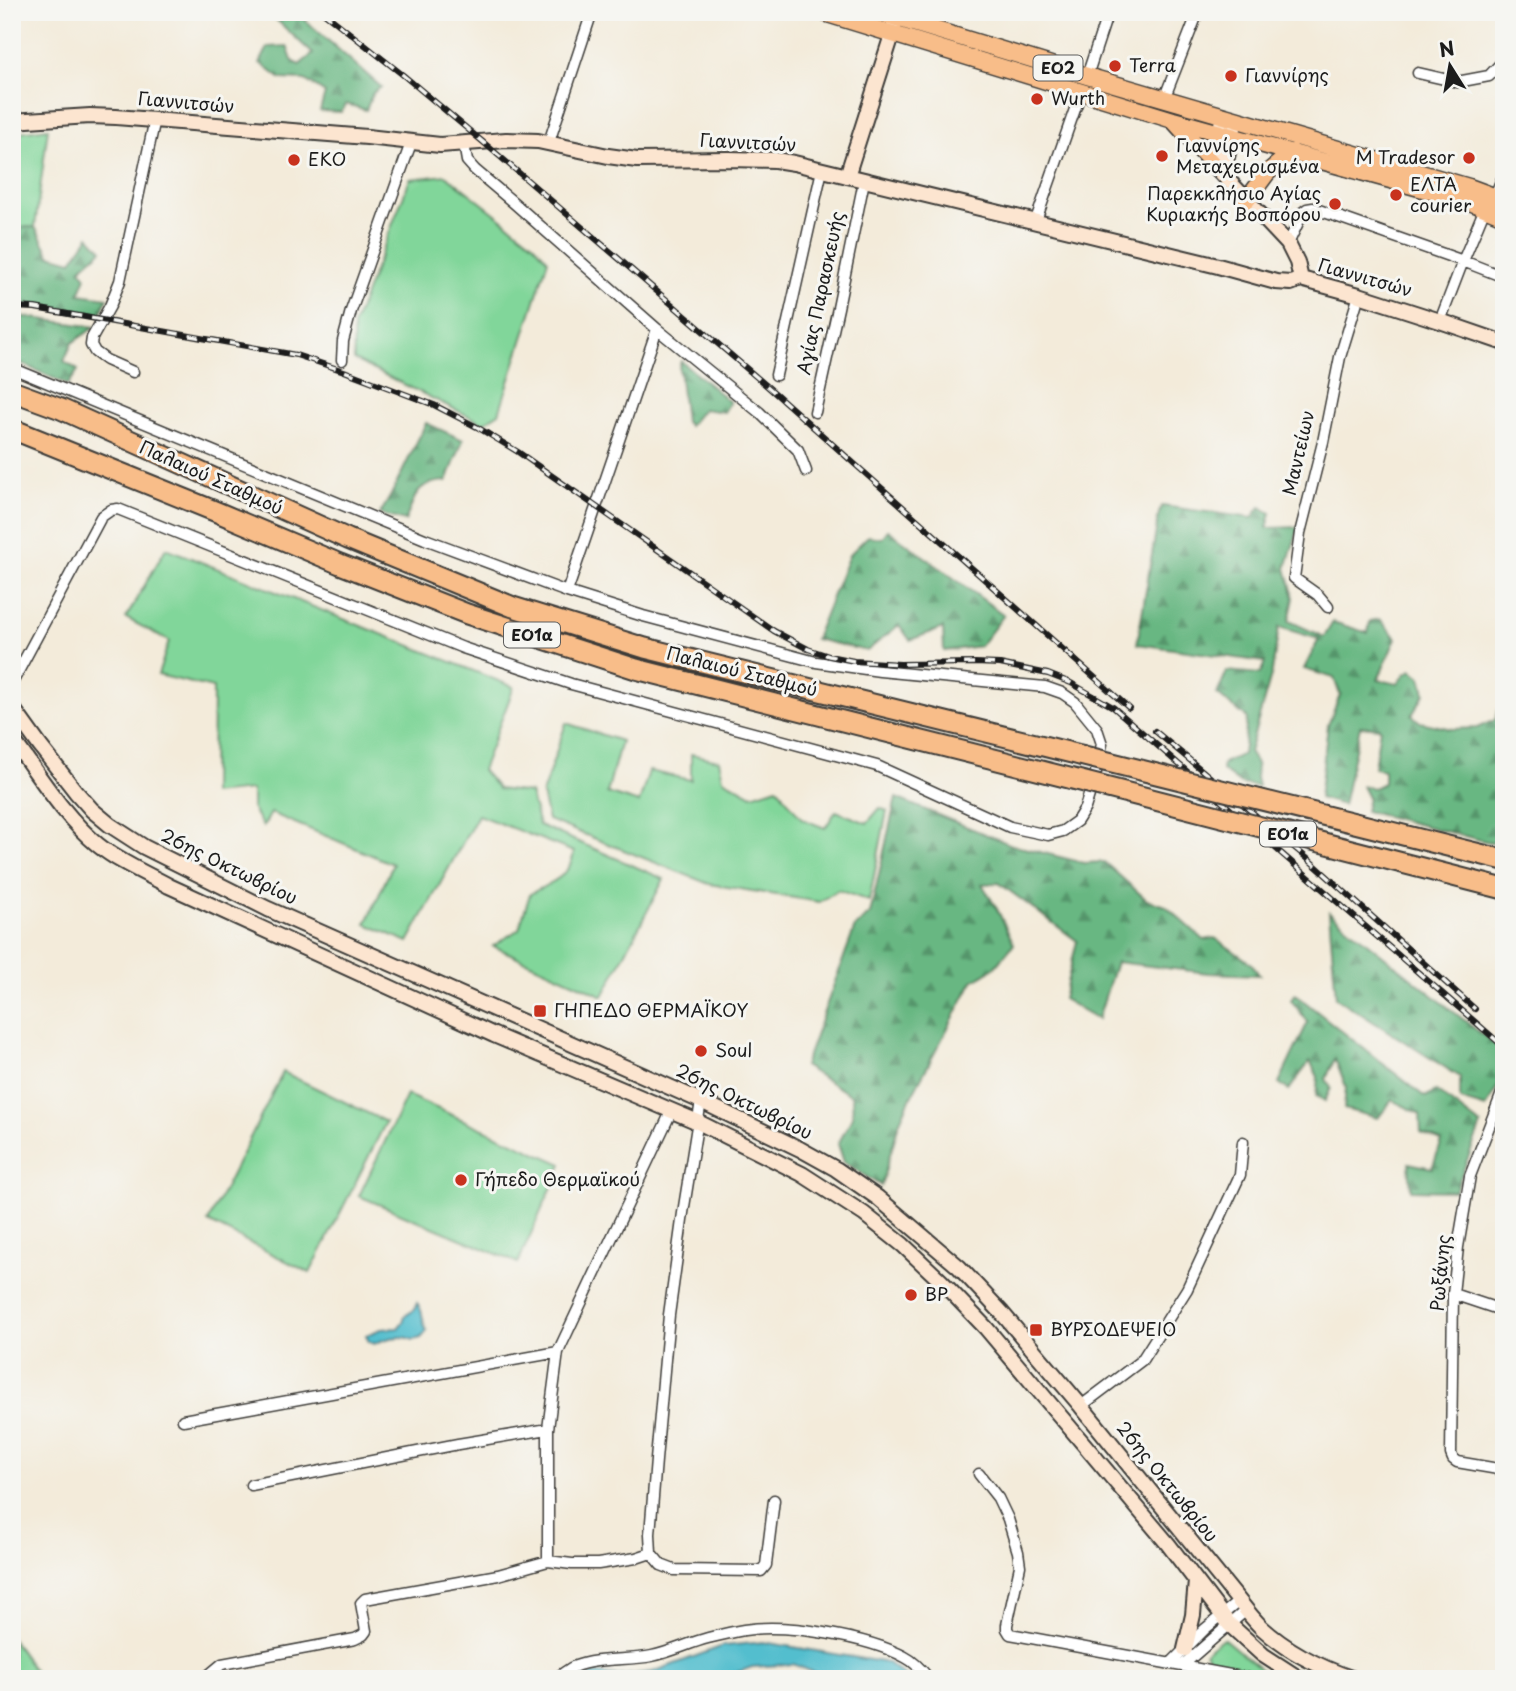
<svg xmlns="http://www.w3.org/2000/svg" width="1516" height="1691" viewBox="0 0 1516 1691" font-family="'Playpen Sans',sans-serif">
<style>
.grass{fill:#81d69a;stroke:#4e795b;stroke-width:2}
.forest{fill:url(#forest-firs);stroke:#426a4f;stroke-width:2}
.water{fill:#53bece;stroke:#386d75;stroke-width:2}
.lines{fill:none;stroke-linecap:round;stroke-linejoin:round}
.street-casing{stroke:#3c3b38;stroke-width:13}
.secondary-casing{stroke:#3c3b38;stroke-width:18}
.primary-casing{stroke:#3c3b38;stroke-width:19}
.highway-casing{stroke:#3c3b38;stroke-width:23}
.street{stroke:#fff;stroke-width:10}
.secondary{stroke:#fce5d0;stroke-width:14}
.primary{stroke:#f8bd89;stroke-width:16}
.highway{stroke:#f8bd89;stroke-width:19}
.rail-casing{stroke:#1c1c1c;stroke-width:6}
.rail{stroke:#f6f6f2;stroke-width:3.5;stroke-dasharray:10;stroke-linecap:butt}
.highway-bridge-casing{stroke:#3c3b38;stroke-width:23;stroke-linecap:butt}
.highway-bridge{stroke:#f8bd89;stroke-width:19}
.poi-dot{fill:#c8321e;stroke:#f6f6f2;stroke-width:2.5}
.labels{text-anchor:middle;stroke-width:6;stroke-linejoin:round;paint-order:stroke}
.shield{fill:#f6f6f2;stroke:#5d5d5c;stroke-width:2}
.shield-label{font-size:16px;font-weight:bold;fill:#1c1c1c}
.poi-label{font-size:18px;fill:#1c1c1c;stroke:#f6f6f2;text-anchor:start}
.street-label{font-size:18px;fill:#1c1c1c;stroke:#f6f6f2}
</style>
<defs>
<pattern id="forest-firs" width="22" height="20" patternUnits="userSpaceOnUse" patternTransform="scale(1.75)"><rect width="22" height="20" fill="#68b782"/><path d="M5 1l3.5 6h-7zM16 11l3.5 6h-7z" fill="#55946a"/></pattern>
</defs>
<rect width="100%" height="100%" fill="#f6f6f2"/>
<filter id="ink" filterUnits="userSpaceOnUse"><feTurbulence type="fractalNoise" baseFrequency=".0143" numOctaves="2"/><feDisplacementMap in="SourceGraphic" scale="14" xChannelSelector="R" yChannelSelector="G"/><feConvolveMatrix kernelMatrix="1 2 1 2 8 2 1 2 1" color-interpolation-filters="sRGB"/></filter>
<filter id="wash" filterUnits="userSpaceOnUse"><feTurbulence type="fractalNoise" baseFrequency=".00686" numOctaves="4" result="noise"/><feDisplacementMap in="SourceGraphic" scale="28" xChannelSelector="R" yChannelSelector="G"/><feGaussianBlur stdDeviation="1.57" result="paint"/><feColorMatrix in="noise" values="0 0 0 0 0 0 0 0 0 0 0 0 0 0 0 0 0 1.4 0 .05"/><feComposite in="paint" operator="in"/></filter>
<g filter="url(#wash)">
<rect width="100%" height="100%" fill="#f3ebda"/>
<path class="grass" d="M48,128L35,227L12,228V133Z
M446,175L534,244L548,260L499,413L483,423L354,360L353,326L410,179Z
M166,548L514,687L482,770L498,789L530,793L539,825L664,879L603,996L493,946L519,929L530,894C551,882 570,878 574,852L478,815L408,942L366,924L393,864L271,813L263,827L252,808V790L212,794L213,688L158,675L169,641L126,618Z
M566,723L621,741L607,793L639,803L649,771L691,780V754L719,760L723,779L752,795L777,787L802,819L825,828L836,811L867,823L880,808L887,811L869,901L838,890L819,902L709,884L548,820L542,794Z
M283,1072L386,1122L310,1273L208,1222Z
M407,1095L562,1164L518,1263L359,1196Z
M1223,1638L1264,1672L1272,1676L1271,1679L1218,1667L1210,1662L1205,1652Z
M12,1639L40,1679H12Z"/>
<path class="forest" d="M268,12H296L381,87L373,93L366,110L346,104L341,112L320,111L325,93L305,80L281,79L260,63L268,47L287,46L292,60L299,65L313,54Z
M35,227L50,255L72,261L89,236L102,250L80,269L86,277L79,294L108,298L100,314L15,303L12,299V228Z
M12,315L95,327L72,343L64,361L78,370L68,385L12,359Z
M681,361L730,402L724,412L703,409L689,426L685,422L679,368Z
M426,423L463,440L447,481C414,483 417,494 405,521L380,514L391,495Z
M1162,506L1252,518L1260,507L1271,513L1267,528L1299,527L1286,568L1294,598L1289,621L1324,637L1333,622L1368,633L1370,621L1380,619L1396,638L1378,680L1398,684L1406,673L1412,670L1421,677L1425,693L1412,715L1420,722L1452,729L1477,728L1495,720L1504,694V846L1365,811L1368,798L1362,786L1373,788L1384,783V770L1374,768L1380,728L1360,726L1343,805L1319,798L1328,725L1340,695L1334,678L1304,669L1319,639L1279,627L1272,672L1249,752L1257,765L1256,778L1258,786L1241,784L1222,770L1223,763L1243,754L1247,718L1217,694L1227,671L1260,674L1265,662L1137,644L1159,513Z
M888,530L1004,615L980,646L944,651L943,628L910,640L899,625L867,651L815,639L849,555L868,536L882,538Z
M896,798L1012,845L1084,863L1104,862L1147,900L1166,906L1204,940L1215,938L1252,964L1259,975L1208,973L1116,962L1098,1019L1063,999L1077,941L999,883L982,884L997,909L1014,944L994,968L973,981L910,1099L899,1123L881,1186L844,1162L838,1144L853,1116L852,1096L804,1066L855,927L870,914Z
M1329,912L1504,1052V1075L1486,1108L1460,1100V1077L1336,998Z
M1295,994L1425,1097L1436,1091L1481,1125L1455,1191L1411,1190L1409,1163L1432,1168L1442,1141L1421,1133L1420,1114L1392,1100L1378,1118L1344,1109L1346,1087L1335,1058L1326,1079L1331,1088L1325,1101L1316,1096L1318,1077L1310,1061L1289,1090L1279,1083L1308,1022L1291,1000Z"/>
<path class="water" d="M417,1303C424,1311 421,1320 427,1331L421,1338L413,1340C403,1334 385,1338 374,1344L369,1342L366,1335L381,1329L398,1328L403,1322L405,1316L414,1310Z
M763,1642L888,1663L908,1679H830L793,1664L752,1667L719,1679H581L594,1673L617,1676L653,1672L723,1646Z"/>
</g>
<g filter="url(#ink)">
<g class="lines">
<g class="street-casing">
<path id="street" d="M1418,73L1457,82L1489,76L1504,60
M1087,76L1108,12
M1164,99L1198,12
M549,142L592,12
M464,144L467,161L475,170L514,203L657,329L759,412L798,450L806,471
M1495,196L1504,174
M1035,223L1081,92
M1288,244L1303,212L1307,209L1313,208L1463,261L1504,277
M1440,321L1463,261L1485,208
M342,360L343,341L351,311L411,143
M12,368L425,539L567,592L643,616L816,662L880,671L1045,687L1062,693L1075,702L1097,729L1102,744L1096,772L1085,808L1077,821L1063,831L1048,835L1010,827L877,766L571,684L463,648L118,509L111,510L101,517L12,683
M133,372L106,360L95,352L91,345L92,338L110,306L120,281L155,119
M776,375L822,170
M815,412L838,308L864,181
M567,592L657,329
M1328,607L1318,595L1294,578L1300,533L1323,442L1340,357L1359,295
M1504,1088L1470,1176L1458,1247L1453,1294L1451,1454L1453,1459L1457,1462L1504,1470
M1453,1294L1504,1311
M1081,1406L1142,1360L1187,1289L1240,1175L1243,1142
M183,1420L558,1352
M979,1474L998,1498L1008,1519L1018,1552L1020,1566L1007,1625V1629L1010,1634L1252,1679
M251,1485L458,1444L548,1429
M651,1553L650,1534L656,1460L669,1315L683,1213L701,1101
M548,1561V1429L558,1352L671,1112
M1171,1663L1205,1629L1239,1601
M1183,1665L1246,1610
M204,1679L222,1664L355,1639L363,1635L366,1631L361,1603L365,1599L498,1575L548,1561L572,1564H598L636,1558L651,1553L661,1565L674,1570L761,1571L766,1565L774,1500
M555,1679C561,1675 567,1670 573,1667C598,1657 627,1661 652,1656C671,1652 689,1643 708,1638C720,1635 732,1632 744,1630C787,1623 868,1637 905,1657C915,1662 922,1670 929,1679"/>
</g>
<g class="secondary-casing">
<path id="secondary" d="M1223,116L1212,163L1288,244L1297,262L1301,279
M12,121L90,116L116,117L367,137L440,145L506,140L538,141L608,156L637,160L729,159L775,160L794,163L1218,266L1276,282L1291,283L1301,279L1359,295L1440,321L1504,343
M1223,174L1234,128
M847,176L892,35L896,12
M12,707L40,746L76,792L92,810L110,825L144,847L268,909L701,1101L800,1149L836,1169L878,1198L959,1267L1002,1313L1081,1406L1239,1601C1246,1610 1253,1619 1261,1627C1287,1651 1321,1668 1354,1679
M12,739C39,775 63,816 98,845C119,862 145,873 169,886L494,1035L698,1122L802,1174L864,1214L903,1245L941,1281L986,1328L1168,1544L1229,1624L1263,1655L1300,1679
M1185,1649L1193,1615L1196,1581"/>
</g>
<g class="primary-casing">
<path id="primary" d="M821,12L1173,120L1470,202L1504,216
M877,12L1087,76L1469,187L1504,200
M1173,120L1212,163
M1247,200L1267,173L1292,152"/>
</g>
<g class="highway-casing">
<path id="highway" d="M12,391L61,409L348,539L513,607L645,648L1080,755
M12,429L217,512L340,564L467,614L636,669L1073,779"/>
</g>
<use href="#street" class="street"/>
<use href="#secondary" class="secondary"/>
<use href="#primary" class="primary"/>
<use href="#highway" class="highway"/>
<g class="rail-casing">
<path id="rail" d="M323,12L403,75L483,142L767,386L1129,708
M12,307L35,308L296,355L344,371L434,405L477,427L518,452L774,631L808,649L829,656L854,661L900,664L975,663L1000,664L1048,674L1071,683L1113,707L1504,1047
M1155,731L1308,859L1475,1009"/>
</g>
<use href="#rail" class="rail"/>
<g class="highway-bridge-casing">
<path id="highway-bridge" d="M1080,755L1504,860
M1073,779L1504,889"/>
</g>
<use href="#highway-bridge" class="highway-bridge"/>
</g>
</g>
<g class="poi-dot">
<circle cx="1115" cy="66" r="7"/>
<circle cx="1231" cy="76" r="7"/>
<circle cx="1037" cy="99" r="7"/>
<circle cx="1162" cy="156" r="7"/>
<circle cx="1469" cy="158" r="7"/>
<circle cx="294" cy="160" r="7"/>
<circle cx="1396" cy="195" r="7"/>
<circle cx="1335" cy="204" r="7"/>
<rect x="533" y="1004" width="14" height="14" rx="3.5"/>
<circle cx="701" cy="1051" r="7"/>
<circle cx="461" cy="1180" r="7"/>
<circle cx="911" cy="1295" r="7"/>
<rect x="1029" y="1323" width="14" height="14" rx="3.5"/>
</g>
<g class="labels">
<g class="shield">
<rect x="1033.5" y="55.5" width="49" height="25" rx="5"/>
<rect x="504" y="622.5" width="56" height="25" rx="5"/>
<rect x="1260" y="821.5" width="56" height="25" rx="5"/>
</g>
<g class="shield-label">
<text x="1058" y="74">ΕΟ2</text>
<text x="532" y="641">ΕΟ1α</text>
<text x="1288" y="840">ΕΟ1α</text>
</g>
<g class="poi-label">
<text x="1129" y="72">Terra</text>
<text x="1245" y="82">Γιαννίρης</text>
<text x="1051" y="105">Wurth</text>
<text x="1176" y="152">Γιαννίρης<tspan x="1176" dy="21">Μεταχειρισμένα</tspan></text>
<text x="1455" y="164" text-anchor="end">M Tradesor</text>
<text x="308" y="166">ΕΚΟ</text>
<text x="1410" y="191">ΕΛΤΑ<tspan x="1410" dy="21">courier</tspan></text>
<text x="1321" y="200" text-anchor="end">Παρεκκλήσιο Αγίας<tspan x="1321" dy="21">Κυριακής Βοσπόρου</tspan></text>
<text x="554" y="1017">ΓΗΠΕΔΟ ΘΕΡΜΑΪΚΟΥ</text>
<text x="715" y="1057">Soul</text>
<text x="475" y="1186">Γήπεδο Θερμαϊκού</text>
<text x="925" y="1301">BP</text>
<text x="1050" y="1336">ΒΥΡΣΟΔΕΨΕΙΟ</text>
</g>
<g class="street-label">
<text transform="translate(186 103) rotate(5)" y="6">Γιαννιτσών</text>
<text transform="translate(748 143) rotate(3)" y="6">Γιαννιτσών</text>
<text transform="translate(1365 278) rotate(16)" y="6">Γιαννιτσών</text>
<text transform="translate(821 293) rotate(-78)" y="6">Αγίας Παρασκευής</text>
<text transform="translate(1299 453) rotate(-77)" y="6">Μαντείων</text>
<text transform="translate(211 478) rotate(24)" y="6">Παλαιού Σταθμού</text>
<text transform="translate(742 672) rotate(14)" y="6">Παλαιού Σταθμού</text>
<text transform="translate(229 867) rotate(26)" y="6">26ης Οκτωβρίου</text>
<text transform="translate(744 1102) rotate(26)" y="6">26ης Οκτωβρίου</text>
<text transform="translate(1441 1273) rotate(-85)" y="6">Ρωξάνης</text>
<text transform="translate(1167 1482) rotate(51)" y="6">26ης Οκτωβρίου</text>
</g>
</g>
<rect width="1516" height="1691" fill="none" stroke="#f6f6f2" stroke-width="42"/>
<g transform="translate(1450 66) rotate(349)" stroke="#f6f6f2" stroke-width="5" paint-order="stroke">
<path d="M0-5L12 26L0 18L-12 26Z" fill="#1c1c1c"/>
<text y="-10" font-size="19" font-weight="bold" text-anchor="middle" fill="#1c1c1c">N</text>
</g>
</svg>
